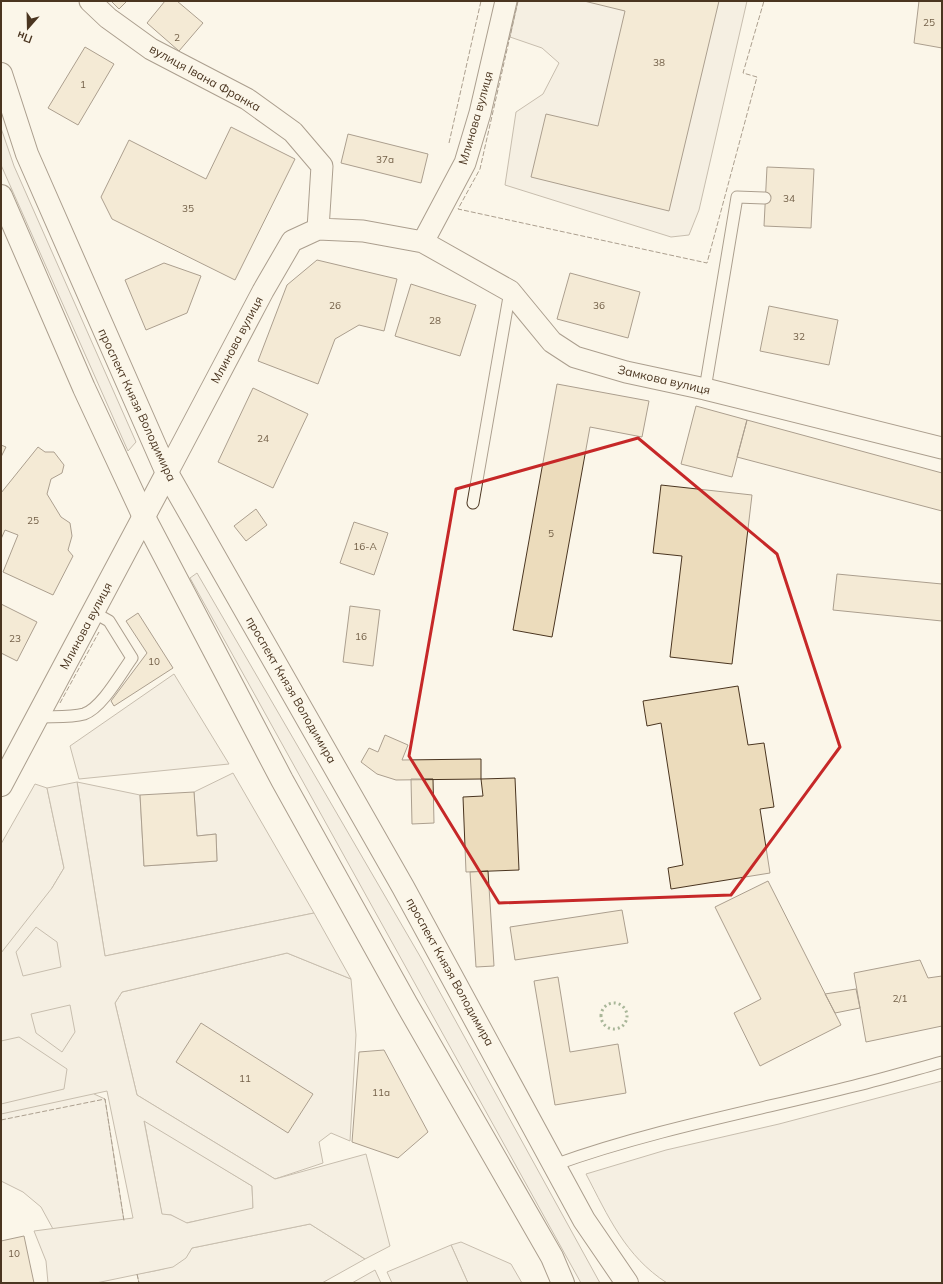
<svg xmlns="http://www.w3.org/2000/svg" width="943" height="1284" viewBox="0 0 943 1284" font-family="Mulish,sans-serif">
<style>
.green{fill:#ede6d9;stroke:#887966}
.parking{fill:#ede7d9;stroke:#887966;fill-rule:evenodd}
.building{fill:#ecdcbc;stroke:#4a3520}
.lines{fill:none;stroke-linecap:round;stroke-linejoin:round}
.service-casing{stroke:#4a3520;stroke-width:13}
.minor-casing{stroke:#4a3520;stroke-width:23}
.tertiary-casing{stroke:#4a3520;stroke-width:24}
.primary-casing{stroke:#4a3520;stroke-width:24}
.service{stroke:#fbf6e9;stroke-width:11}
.minor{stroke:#fbf6e9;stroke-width:21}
.tertiary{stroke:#fbf6e9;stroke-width:22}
.primary{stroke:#fbf6e9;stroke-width:22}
.hedge{stroke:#436837;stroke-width:3;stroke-dasharray:2 3;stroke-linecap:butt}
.fence{stroke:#4a3520;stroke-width:1;stroke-dasharray:5 2;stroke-linecap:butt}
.marked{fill:none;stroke:#c62828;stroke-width:3;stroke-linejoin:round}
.labels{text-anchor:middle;stroke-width:3;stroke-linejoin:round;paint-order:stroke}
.number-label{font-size:10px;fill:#725f47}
.street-label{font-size:12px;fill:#4a3520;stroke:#fbf6e9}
</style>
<rect width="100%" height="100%" fill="#fbf6e9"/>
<path class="green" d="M518,1H747L699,210L689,235L671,237L505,185L516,112L543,94L559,63L542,48L510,37Z
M1,128L14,166L136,442L128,451L1,165Z
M197,573L421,958L600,1283H581L190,578Z
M233,773L314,913L105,956L77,782L140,795L144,866L217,861L216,834L197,836L194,792Z
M35,784L47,788L64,868L52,888L94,1094L105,1099L124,1221L53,1229L41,1207L23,1192L1,1181V844Z
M287,953L351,979L356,1035L350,1141L331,1133L319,1142L323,1163L275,1179L137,1095L115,1003L122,992Z
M942,1081V1283H667C625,1256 608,1216 586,1174L666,1150L779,1124Z
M144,1120L252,1186L253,1209L186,1223L171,1215H162Z
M310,1224L365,1259L322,1283H139L137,1274C159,1270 180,1269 192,1248Z
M461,1242L511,1264L522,1283H468L451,1245Z
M375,1270L381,1283H352Z"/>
<path class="parking" d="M174,674L229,764L79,779L70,746Z
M77,782L105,956L314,913L351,979L287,953L122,992L115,1003L137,1095L275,1179L366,1154L390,1246L365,1259L310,1224L192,1248L186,1258L173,1267L96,1283H48L46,1261L34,1231L133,1218L107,1091L1,1114V1104L64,1089L67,1069L19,1037L1,1041V953L52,888L64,868L47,788ZM36,927L57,942L61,967L23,976L16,952ZM70,1005L75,1032L62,1052L36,1033L31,1014ZM144,1121L252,1186L253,1208L187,1223L171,1215L162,1214Z
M451,1245L468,1283H392L387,1272Z"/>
<path class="building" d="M111,1H127L119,9Z
M165,1H177L203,23L179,51L147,23Z
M584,1H719L669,211L531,177L546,114L598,126L625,11Z
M919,1H942V48L914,43Z
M85,47L114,64L78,125L48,108Z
M231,127L295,159L235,280L112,219L101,197L129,140L206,179Z
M348,134L428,154L421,183L341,163Z
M767,167L814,169L811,228L764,226Z
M317,260L397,279L384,331L359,325L335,339L318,384L258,361L287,285Z
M164,263L201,276L187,313L146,330L125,280Z
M570,273L640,292L628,338L557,319Z
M411,284L476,305L460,356L395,336Z
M769,306L838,320L829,365L760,351Z
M557,384L649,401L642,437L590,427L552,637L513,630Z
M253,388L308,414L273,488L218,462Z
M696,406L747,420L732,477L681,464Z
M747,420L942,473V511L737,457Z
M1,445L6,447L1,457Z
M38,447L45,452H54L64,465L62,473L51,479L47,494L61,517L70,523L72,536L68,550L73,556L53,595L3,572L18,535L5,530L1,539V493Z
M661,485L752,495L732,664L670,657L682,556L653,553Z
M256,509L267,525L246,541L234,526Z
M354,522L388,533L374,575L340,563Z
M837,574L942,584V621L833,610Z
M1,604L37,622L17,661L1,653Z
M350,606L380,610L373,666L343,662Z
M138,613L173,668L114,706L111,701L147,653L126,621Z
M738,686L748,745L764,743L774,807L760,809L770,873L671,889L668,868L683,865L661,723L647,726L643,701Z
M385,735L408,745L402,760L481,759V779L396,780L377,774L361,762L369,748L378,752Z
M515,778L519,870L466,872L463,797L483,796L481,779Z
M411,779H433L434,823L412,824Z
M194,792L197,836L216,834L217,861L144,866L140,795Z
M488,871L494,966L476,967L470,872Z
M768,881L841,1025L760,1066L734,1013L761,999L715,907Z
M622,910L628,943L515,960L510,927Z
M920,960L928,978L942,976V1026L866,1042L854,973Z
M558,977L570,1052L618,1044L626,1093L555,1105L534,981Z
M856,989L860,1008L835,1013L825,994Z
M201,1023L313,1094L288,1133L176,1062Z
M384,1050L428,1132L398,1158L352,1142L359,1052Z
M24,1236L34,1283H1V1241Z"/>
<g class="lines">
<g class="service-casing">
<path id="service" d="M705,389L737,197L765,198
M473,503L510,291
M37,717C52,716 70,718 84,714C102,708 121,673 132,658L109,621L93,612
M554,1165C651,1130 754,1111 854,1086C883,1079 913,1070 942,1062"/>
</g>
<g class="minor-casing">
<path id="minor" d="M90,1L108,18L151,49L247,99L293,132L322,166L318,229
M423,242L465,163L480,113L506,1
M167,473L263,291L292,241L318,229L363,231L423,242L510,291L552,342L575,357L626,372L705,389L942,448"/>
</g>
<g class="tertiary-casing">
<path id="tertiary" d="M1,785L167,473"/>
</g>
<g class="primary-casing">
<path id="primary" d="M1,74L27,154L167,473L403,887L584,1220L627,1283
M1,196L84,388L144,517L282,780L406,1003L552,1257L563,1283"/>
</g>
<use href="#service" class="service"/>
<use href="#minor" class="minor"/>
<use href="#tertiary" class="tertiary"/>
<use href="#primary" class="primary"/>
<path class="hedge" d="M601 1016a13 13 0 1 1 26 0a13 13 0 1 1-26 0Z"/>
<path class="fence" d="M518,1L480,169L458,209L707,263L757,77L743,73L764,1
M449,143L481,1
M60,703L99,632
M1,1120L105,1099L124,1221
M137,1274L139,1283"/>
</g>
<path d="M0 0H943V1284H0ZM638,438L777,554L840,747L731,895L499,903L409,756L456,489Z" fill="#fbf6e9" fill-opacity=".55" fill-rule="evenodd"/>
<path class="marked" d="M638,438L777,554L840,747L731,895L499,903L409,756L456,489Z"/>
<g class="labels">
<g class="number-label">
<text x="929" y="26">25</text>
<text x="177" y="41">2</text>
<text x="659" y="66">38</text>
<text x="83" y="88">1</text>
<text x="385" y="163">37а</text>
<text x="789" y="202">34</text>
<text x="188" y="212">35</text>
<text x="335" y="309">26</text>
<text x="599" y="309">36</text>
<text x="435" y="324">28</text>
<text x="799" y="340">32</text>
<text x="263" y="442">24</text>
<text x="33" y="524">25</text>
<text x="551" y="537">5</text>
<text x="365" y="550">16-А</text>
<text x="361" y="640">16</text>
<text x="15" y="642">23</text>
<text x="154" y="665">10</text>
<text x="900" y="1002">2/1</text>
<text x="245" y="1082">11</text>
<text x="381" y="1096">11а</text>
<text x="14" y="1257">10</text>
</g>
<g class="street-label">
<text transform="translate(205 78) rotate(29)" y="4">вулиця Івана Франка</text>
<text transform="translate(476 118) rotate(-74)" y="4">Млинова вулиця</text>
<text transform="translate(237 340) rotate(-62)" y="4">Млинова вулиця</text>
<text transform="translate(664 380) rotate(13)" y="4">Замкова вулиця</text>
<text transform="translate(137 405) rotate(65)" y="4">проспект Князя Володимира</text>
<text transform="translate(86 626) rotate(-62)" y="4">Млинова вулиця</text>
<text transform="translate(291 690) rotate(60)" y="4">проспект Князя Володимира</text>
<text transform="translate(450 972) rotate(61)" y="4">проспект Князя Володимира</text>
</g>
</g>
<rect width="943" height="1284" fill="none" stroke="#4a3520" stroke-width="4"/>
<g transform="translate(28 28) rotate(200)" stroke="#fbf6e9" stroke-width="3" paint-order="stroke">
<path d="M0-3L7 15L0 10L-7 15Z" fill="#4a3520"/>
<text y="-6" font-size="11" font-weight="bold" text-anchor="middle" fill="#4a3520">Пн</text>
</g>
</svg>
